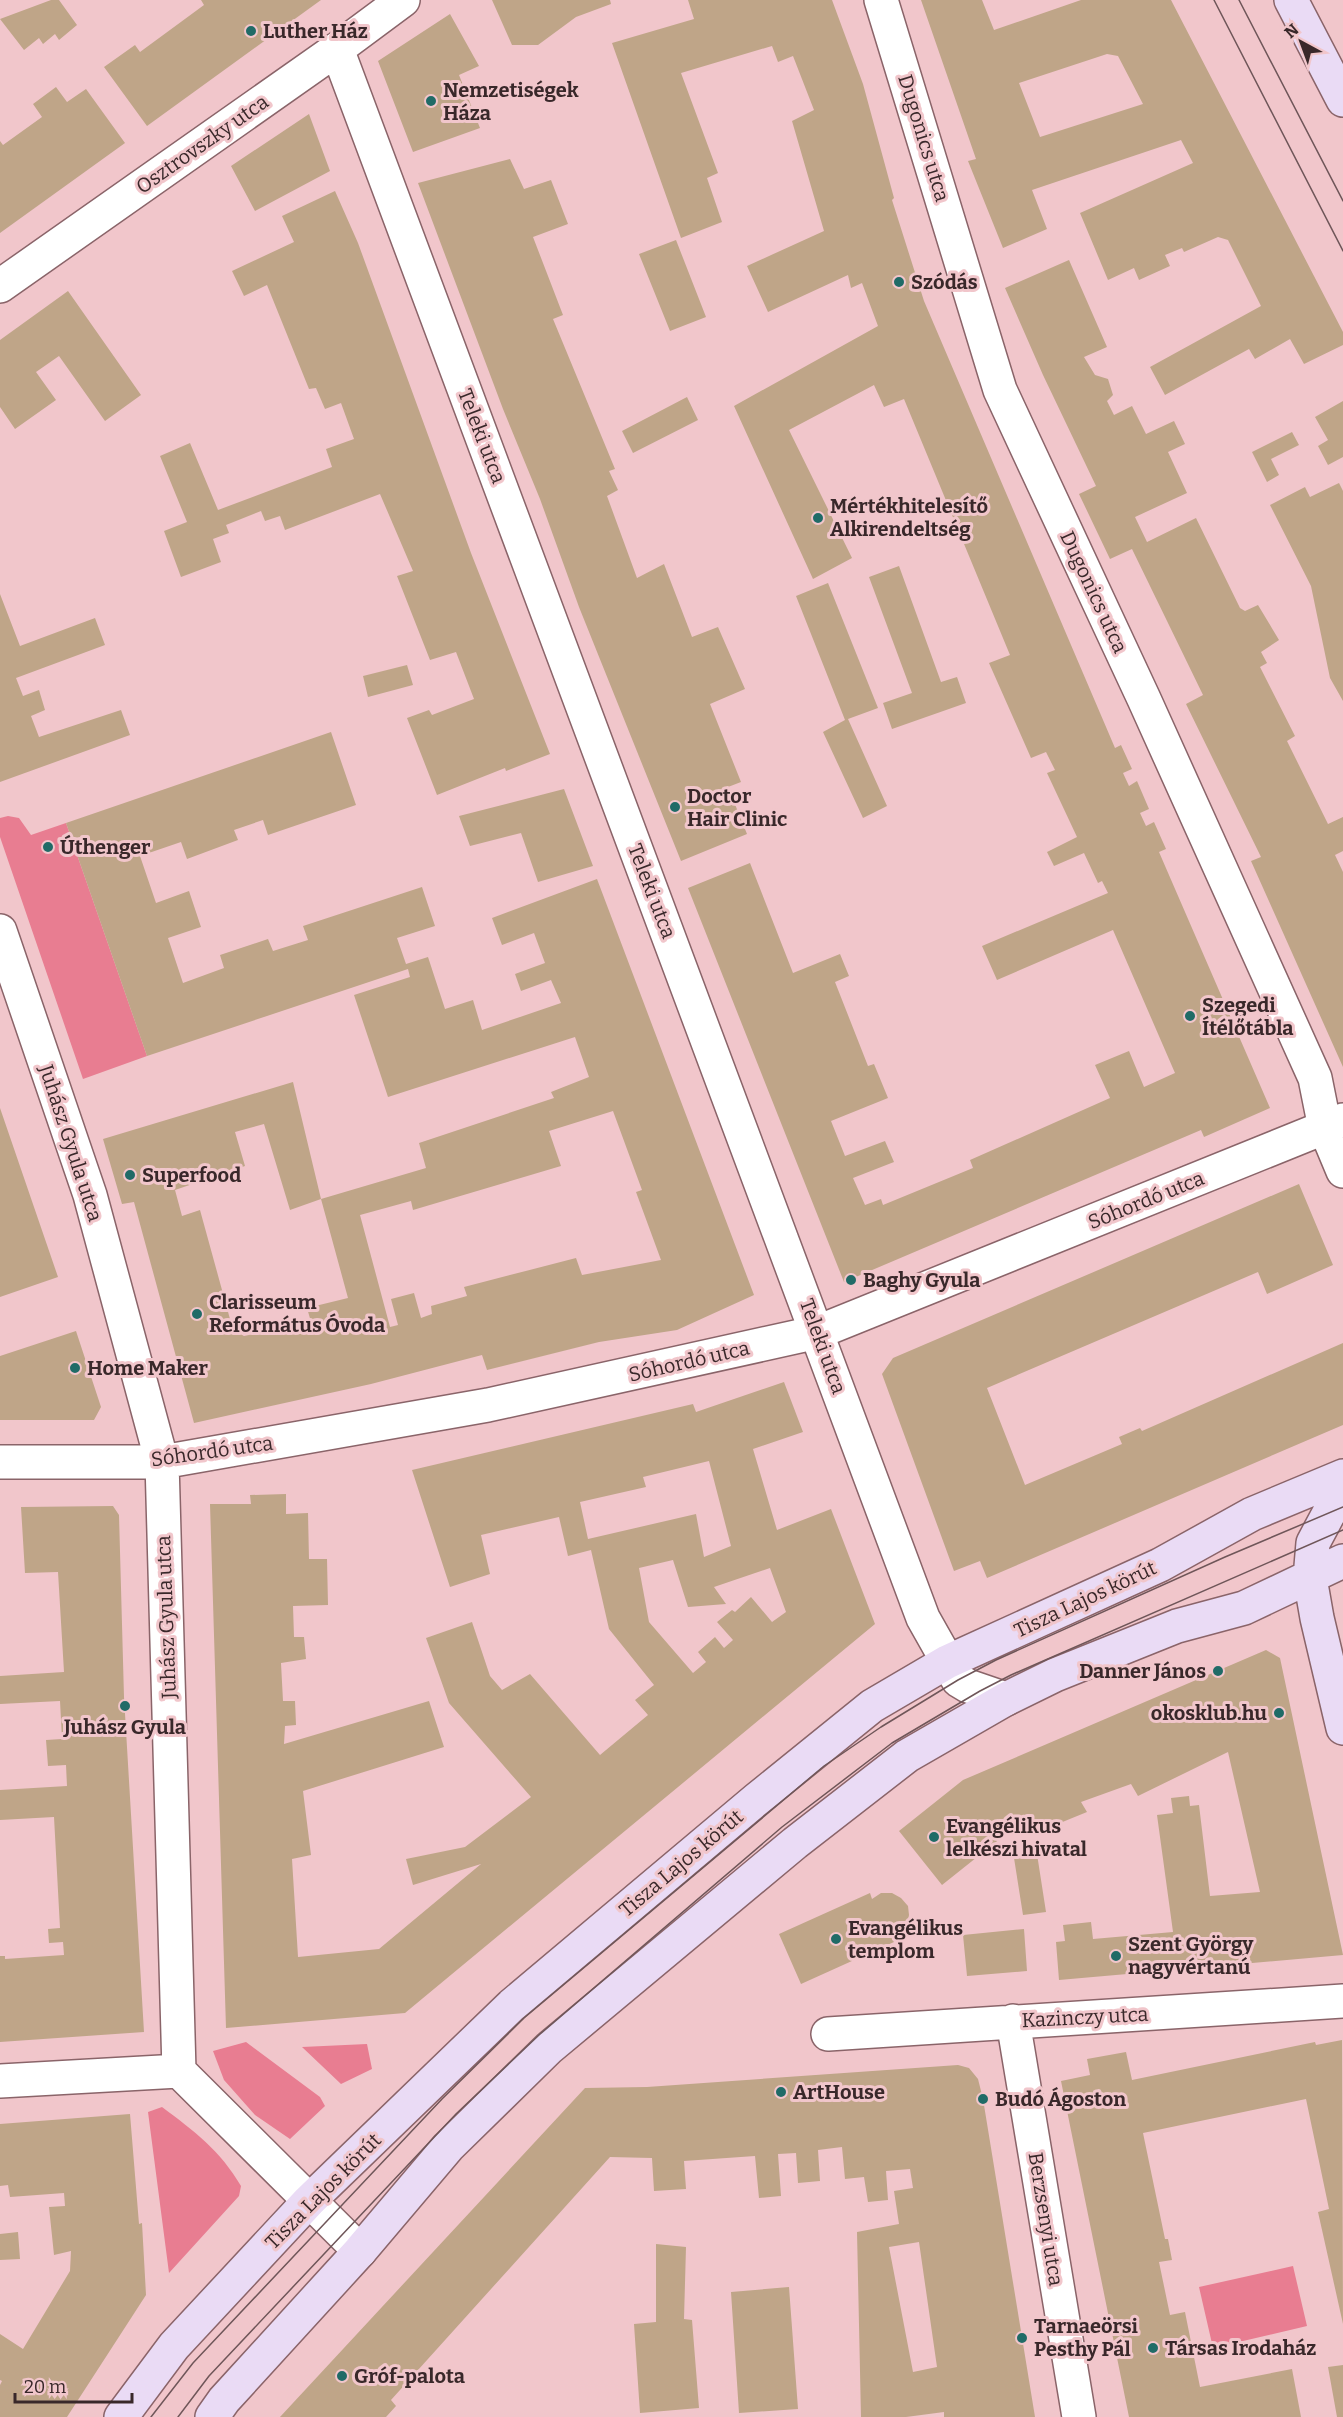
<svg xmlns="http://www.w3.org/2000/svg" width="1343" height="2417" viewBox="0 0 1343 2417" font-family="Bitter,serif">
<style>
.green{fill:#e87d91}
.building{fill:#bfa588;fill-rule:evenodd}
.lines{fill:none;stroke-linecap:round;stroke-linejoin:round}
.street-casing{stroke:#8a6469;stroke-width:36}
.secondary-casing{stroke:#8a6469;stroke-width:36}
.street{stroke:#fff;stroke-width:33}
.secondary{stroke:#eadbf5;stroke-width:33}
.tram{stroke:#6f5659;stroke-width:1.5}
.poi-dot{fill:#206b67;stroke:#f1c6cb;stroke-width:2}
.labels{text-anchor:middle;stroke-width:6;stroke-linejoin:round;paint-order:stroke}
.poi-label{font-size:20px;font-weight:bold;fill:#39282a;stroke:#f1c6cb;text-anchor:start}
.street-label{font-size:20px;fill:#39282a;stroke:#f1c6cb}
</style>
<rect width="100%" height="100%" fill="#f1c6cb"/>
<path class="green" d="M8,816L19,818L31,835L66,823L147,1056L83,1079L0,837V818Z
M246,2042L320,2097L325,2106L290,2139L255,2115L224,2080L213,2051Z
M367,2044L372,2069L341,2084L302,2047Z
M162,2107C194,2131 220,2150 241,2186L239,2196L169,2273L148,2112Z
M1293,2266L1307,2326L1213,2348L1199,2287Z"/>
<path class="building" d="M51,0H59L77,25L59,40L55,34L43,44L39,38L24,50L0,19Z
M201,0H321L147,126L104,67L135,45L140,52L204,5Z
M492,0H610L611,4L576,17L538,45H512Z
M688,0H832L863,84L894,198L892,200L924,301L1115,748L1121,745L1132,769L1123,773L1129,786L1137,781L1149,809L1140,813L1146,826L1154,822L1166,849L1159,852L1270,1108L1204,1137L1201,1130L844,1282L688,888L750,863L793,973L840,954L849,976L835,982L868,1066L874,1064L888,1098L831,1121L845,1156L885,1141L894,1162L853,1178L865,1205L881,1199L883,1205L973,1168L970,1160L1110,1098L1095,1065L1129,1051L1144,1087L1175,1073L1113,930L997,980L982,946L1108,893L1102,881L1098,883L1084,853L1054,866L1047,852L1077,837L1047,773L1055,770L1046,752L1031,758L989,663L1010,655L904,399L884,407L874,385L789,430L852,558L813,579L734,406L878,326L862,283L851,288L848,275L768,312L747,266L824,231L792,121L814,110L793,56L778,62L772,46L681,73L718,173L707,178L722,222L681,238L612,43L694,19Z
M921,0H982L994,30L1081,0H1171L1343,332V345L1304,364L1290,339L1255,359L1249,349L1165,395L1150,367L1261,306L1228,240L1218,237L1184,252L1182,248L1165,255L1170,266L1139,280L1134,268L1108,280L1080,213L1193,163L1181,140L1032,190L1047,229L1003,248L968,161L976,159ZM1107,54L1118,56L1143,104L1040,137L1019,83Z
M450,14L479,66L459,75L480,128L413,152L378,61Z
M56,87L67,102L86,89L125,143L0,233V141L3,145L42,117L33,104Z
M309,114L330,171L255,211L231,166Z
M510,159L524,189L551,180L568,224L533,237L563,315L553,319L615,469L609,471L618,490L607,496L637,578L664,564L692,637L718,627L745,689L710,704L741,782L728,787L747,834L681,861L579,607L540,499L503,409L418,183Z
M335,191L358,243L471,553L550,754L506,771L505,768L437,795L407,718L429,710L432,715L474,699L456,652L430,660L397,576L413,571L380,494L285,530L280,516L265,521L261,511L226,525L229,533L213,539L221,562L181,577L164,531L187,522L160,456L190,443L218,510L332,467L326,449L354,439L341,403L325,409L316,388L309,389L267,285L244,296L232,271L294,242L282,216Z
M676,240L706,317L670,331L639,254Z
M1069,260L1107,347L1084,357L1095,375L1108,379L1113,395L1107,401L1114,415L1132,406L1146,434L1174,421L1185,444L1168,452L1187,493L1135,517L1147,542L1196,518L1240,608L1245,611L1258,605L1279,640L1261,652L1267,663L1260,667L1295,736L1287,741L1328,824L1343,817V851L1335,855L1343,872V1067L1251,861L1261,857L1186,704L1203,695L1132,549L1110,559L1079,494L1096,486L1043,375L1005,288Z
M68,291L141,395L105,421L59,356L36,372L56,400L15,429L0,407V340Z
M687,397L698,420L633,453L622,431Z
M1343,401V457L1328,465L1318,446L1328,440L1315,417Z
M1292,432L1299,445L1271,459L1279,475L1267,482L1252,452Z
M1339,483L1343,491V701L1330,678L1311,586L1270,505L1305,487L1310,497Z
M899,566L941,682L957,677L966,703L892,729L883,703L912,693L869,577Z
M828,583L878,708L848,719L887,806L863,818L823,732L845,720L796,596Z
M0,594L20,646L95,618L105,645L16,678L23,696L39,690L45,710L31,716L39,737L121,710L130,735L0,782Z
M407,665L413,685L368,697L363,676Z
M331,732L356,805L268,835L263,820L234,830L238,840L187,859L181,842L140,856L156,903L189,891L201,927L168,938L183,983L224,968L220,955L268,939L273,951L308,940L303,926L422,887L435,926L397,938L406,964L428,957L445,1009L473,1000L482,1030L561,1003L551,980L521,991L515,974L545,963L534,933L502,945L492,918L597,879L754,1295L677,1330L599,1342L487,1370L482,1355L371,1384L194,1423L134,1202L122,1204L103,1139L293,1082L321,1199L290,1210L264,1124L235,1132L245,1166L175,1190L182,1216L200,1210L233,1330L244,1336L311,1322L307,1308L348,1298L321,1199L426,1168L419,1143L554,1098L551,1092L589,1077L575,1037L388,1097L354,995L410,977L408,969L147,1056L66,823ZM613,1111L642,1190L636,1192L661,1260L582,1275L576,1258L464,1287L467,1296L431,1306L432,1314L421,1318L414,1293L391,1299L398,1325L390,1327L360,1215L411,1201L413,1210L561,1166L549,1131Z
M564,789L593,866L538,882L521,833L470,846L459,816Z
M0,1108L58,1277L0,1297Z
M1299,1184L1333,1265L1267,1294L1258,1272L987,1388L1025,1485L1122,1444L1119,1437L1140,1428L1142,1431L1343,1343V1425L987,1578L980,1561L954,1571L882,1374L893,1358Z
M76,1331L101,1407L94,1420H0V1356Z
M784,1382L803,1432L753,1449L777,1530L831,1509L875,1624L405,2013L226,2028L210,1504H251L250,1495L286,1494V1514L308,1513L309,1559H327L328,1605L293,1606L294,1637H304L306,1659L281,1663L283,1701H295L296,1725L285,1726L284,1744L429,1701L444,1747L303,1791L311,1855L292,1859L298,1957L379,1949L481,1864L413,1885L406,1859L465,1847L531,1797L449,1703L426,1638L472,1622L490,1676L502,1690L530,1674L600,1755L648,1715L635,1700L654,1685L609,1629L591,1550L568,1556L559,1517L481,1535L490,1574L450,1587L412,1470L693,1404L696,1412ZM709,1461L731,1546L704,1557L696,1514L588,1539L580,1502L646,1487L643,1477ZM673,1560L688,1607L726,1604L714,1587L770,1568L786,1612L772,1622L751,1597L735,1612L732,1610L717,1622L733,1640L724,1648L715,1637L698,1652L706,1662L693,1673L649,1622L639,1568Z
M113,1506L119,1515L124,1697L144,2032L0,2042V1956H5V1959L64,1955L63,1942L49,1943L48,1929L60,1928L54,1817L0,1820V1790L67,1786L66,1765L48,1766L46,1740L62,1739L60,1701L0,1704V1676L64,1672L58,1572L25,1573L21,1507Z
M1266,1650L1280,1658L1343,1955L1059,1980L1056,1942L1065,1941L1063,1925L1091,1922L1093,1939L1173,1932L1157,1815L1173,1813L1171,1798L1189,1796L1190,1806L1199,1805L1210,1896L1260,1892L1228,1752L1138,1796L1131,1784L1081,1802L1087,1812L1033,1834L1029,1825L1006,1834L942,1885L899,1831L963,1780Z
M1037,1854L1046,1912L1023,1915L1014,1858Z
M870,1893L872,1899L881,1893H892L901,1898L908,1906L909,1915L907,1925L900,1932L891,1935L894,1942L801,1984L779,1934Z
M1024,1929L1027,1971L967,1976L963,1935Z
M1342,2040L1343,2324L1318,2212L1329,2209L1306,2099L1143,2133L1165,2239H1168L1172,2260L1159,2262L1170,2315L1185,2312L1200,2387L1292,2369L1301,2417H1129L1061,2081L1090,2075L1087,2059L1126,2052L1132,2080L1315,2042L1316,2045Z
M958,2065L969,2068L978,2079L983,2099L1035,2417H944V2412L906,2417H861L857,2232L899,2224L894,2191L913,2188L910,2169L886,2171L888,2200L868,2202L864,2177L845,2179L842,2147L818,2150L820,2181L798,2183L796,2153L778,2154L781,2196L759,2198L755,2156L684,2161L686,2189L654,2191L652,2158L610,2157L391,2400L396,2406L386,2417H280L585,2088L647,2087ZM919,2242L937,2367L913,2372L889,2247Z
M130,2114L139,2224L142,2223L146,2295L67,2417H0V2385L2,2381L0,2380V2334L23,2349L70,2271L71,2251L54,2255L49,2207L65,2206L64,2193L10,2197L8,2185L0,2186V2124Z
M18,2232L20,2259L0,2260V2234Z
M656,2244L686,2247L684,2319L692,2320L699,2408L640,2413L634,2324L656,2322Z
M789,2287L798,2409L739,2413L731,2292Z
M1343,2365V2417H1337L1328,2367Z"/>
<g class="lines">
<g class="street-casing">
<path id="street" d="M881,0L1000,390L1144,699L1315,1078L1325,1128L1343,1171
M337,49L923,1618L958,1680L968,1686L1006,1699
M0,286L337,49L403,0
M0,931L90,1195L162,1462L179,2071L360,2251
M0,1462H162L488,1405L818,1332L1343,1120
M1013,2021L1079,2417
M828,2034L1343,2001
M0,2081L179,2071"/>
</g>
<g class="secondary-casing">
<path id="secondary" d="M1291,0L1343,100
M1343,1498L1329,1513L1313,1543L1310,1578L1317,1618L1343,1728
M121,2417L174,2346L309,2201L512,2005L757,1799L872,1706L947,1662L1160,1565L1252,1514L1343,1476
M212,2417L224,2400L360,2251L448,2147L549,2048L795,1843L907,1756L1006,1699L1055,1675L1177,1626L1244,1608L1343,1561"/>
</g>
<use href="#street" class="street"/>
<use href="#secondary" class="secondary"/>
<path class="tram" d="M1214,0L1343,251
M1239,0L1343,201
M151,2417L193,2363L442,2099L524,2018L824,1766L881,1727L958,1680L996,1660L1225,1557L1343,1507
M178,2417L209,2376L456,2114L539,2035L782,1827L892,1743L980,1691L1011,1675L1343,1530"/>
</g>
<g class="poi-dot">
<circle cx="251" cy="31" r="6"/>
<circle cx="431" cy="101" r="6"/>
<circle cx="899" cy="282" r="6"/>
<circle cx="818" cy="518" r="6"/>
<circle cx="675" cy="807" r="6"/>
<circle cx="48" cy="847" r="6"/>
<circle cx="1190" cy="1016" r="6"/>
<circle cx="130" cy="1175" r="6"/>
<circle cx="851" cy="1280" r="6"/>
<circle cx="197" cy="1314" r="6"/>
<circle cx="75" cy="1368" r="6"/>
<circle cx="1218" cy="1671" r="6"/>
<circle cx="125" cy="1706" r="6"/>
<circle cx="1279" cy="1713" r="6"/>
<circle cx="934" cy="1837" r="6"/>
<circle cx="836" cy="1939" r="6"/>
<circle cx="1116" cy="1956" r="6"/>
<circle cx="781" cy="2092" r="6"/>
<circle cx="983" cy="2099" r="6"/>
<circle cx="1022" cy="2338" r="6"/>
<circle cx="1153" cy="2348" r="6"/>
<circle cx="342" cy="2376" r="6"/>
</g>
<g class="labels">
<g class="poi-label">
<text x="263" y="38">Luther Ház</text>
<text x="443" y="97">Nemzetiségek<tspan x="443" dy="23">Háza</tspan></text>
<text x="911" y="289">Szódás</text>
<text x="830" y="513">Mértékhitelesítő<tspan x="830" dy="23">Alkirendeltség</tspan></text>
<text x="687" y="803">Doctor<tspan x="687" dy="23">Hair Clinic</tspan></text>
<text x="60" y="854">Úthenger</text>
<text x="1202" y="1012">Szegedi<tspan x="1202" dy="23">Ítélőtábla</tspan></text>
<text x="142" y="1182">Superfood</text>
<text x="863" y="1287">Baghy Gyula</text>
<text x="209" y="1309">Clarisseum<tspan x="209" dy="23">Református Óvoda</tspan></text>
<text x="87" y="1375">Home Maker</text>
<text x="1206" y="1678" text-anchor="end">Danner János</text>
<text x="1267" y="1720" text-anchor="end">okosklub.hu</text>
<text x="125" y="1734" text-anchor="middle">Juhász Gyula</text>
<text x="946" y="1833">Evangélikus<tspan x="946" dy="23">lelkészi hivatal</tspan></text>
<text x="848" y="1935">Evangélikus<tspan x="848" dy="23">templom</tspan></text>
<text x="1128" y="1951">Szent György<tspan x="1128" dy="23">nagyvértanú</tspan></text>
<text x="793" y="2099">ArtHouse</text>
<text x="995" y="2106">Budó Ágoston</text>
<text x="1034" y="2333">Tarnaeörsi<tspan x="1034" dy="23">Pesthy Pál</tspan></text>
<text x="1165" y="2355">Társas Irodaház</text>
<text x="354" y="2383">Gróf-palota</text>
</g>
<g class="street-label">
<text transform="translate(924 138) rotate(73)" y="7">Dugonics utca</text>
<text transform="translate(202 144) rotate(-35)" y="7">Osztrovszky utca</text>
<text transform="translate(482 436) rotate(69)" y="7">Teleki utca</text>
<text transform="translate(1094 592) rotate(65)" y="7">Dugonics utca</text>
<text transform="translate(652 891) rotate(69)" y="7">Teleki utca</text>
<text transform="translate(71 1143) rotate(72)" y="7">Juhász Gyula utca</text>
<text transform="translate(1146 1200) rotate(-22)" y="7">Sóhordó utca</text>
<text transform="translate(823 1346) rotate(70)" y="7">Teleki utca</text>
<text transform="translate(689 1361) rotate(-13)" y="7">Sóhordó utca</text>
<text transform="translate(212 1451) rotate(-8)" y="7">Sóhordó utca</text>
<text transform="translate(1085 1599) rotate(-25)" y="7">Tisza Lajos körút</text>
<text transform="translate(166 1617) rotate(-92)" y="7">Juhász Gyula utca</text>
<text transform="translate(681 1863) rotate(-40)" y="7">Tisza Lajos körút</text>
<text transform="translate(1085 2017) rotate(-3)" y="7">Kazinczy utca</text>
<text transform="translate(323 2191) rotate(-45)" y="7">Tisza Lajos körút</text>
<text transform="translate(1046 2219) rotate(81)" y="7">Berzsenyi utca</text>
</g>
</g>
<g transform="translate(1301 42) rotate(319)" stroke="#f1c6cb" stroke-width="4.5" paint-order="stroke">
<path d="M0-4.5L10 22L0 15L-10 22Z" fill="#39282a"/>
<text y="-9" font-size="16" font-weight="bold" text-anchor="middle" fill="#39282a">N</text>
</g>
<path d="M15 2393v9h117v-9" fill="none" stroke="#39282a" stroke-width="3"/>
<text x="24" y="2393" font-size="18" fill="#39282a" stroke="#f1c6cb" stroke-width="4.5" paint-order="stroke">20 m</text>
</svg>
